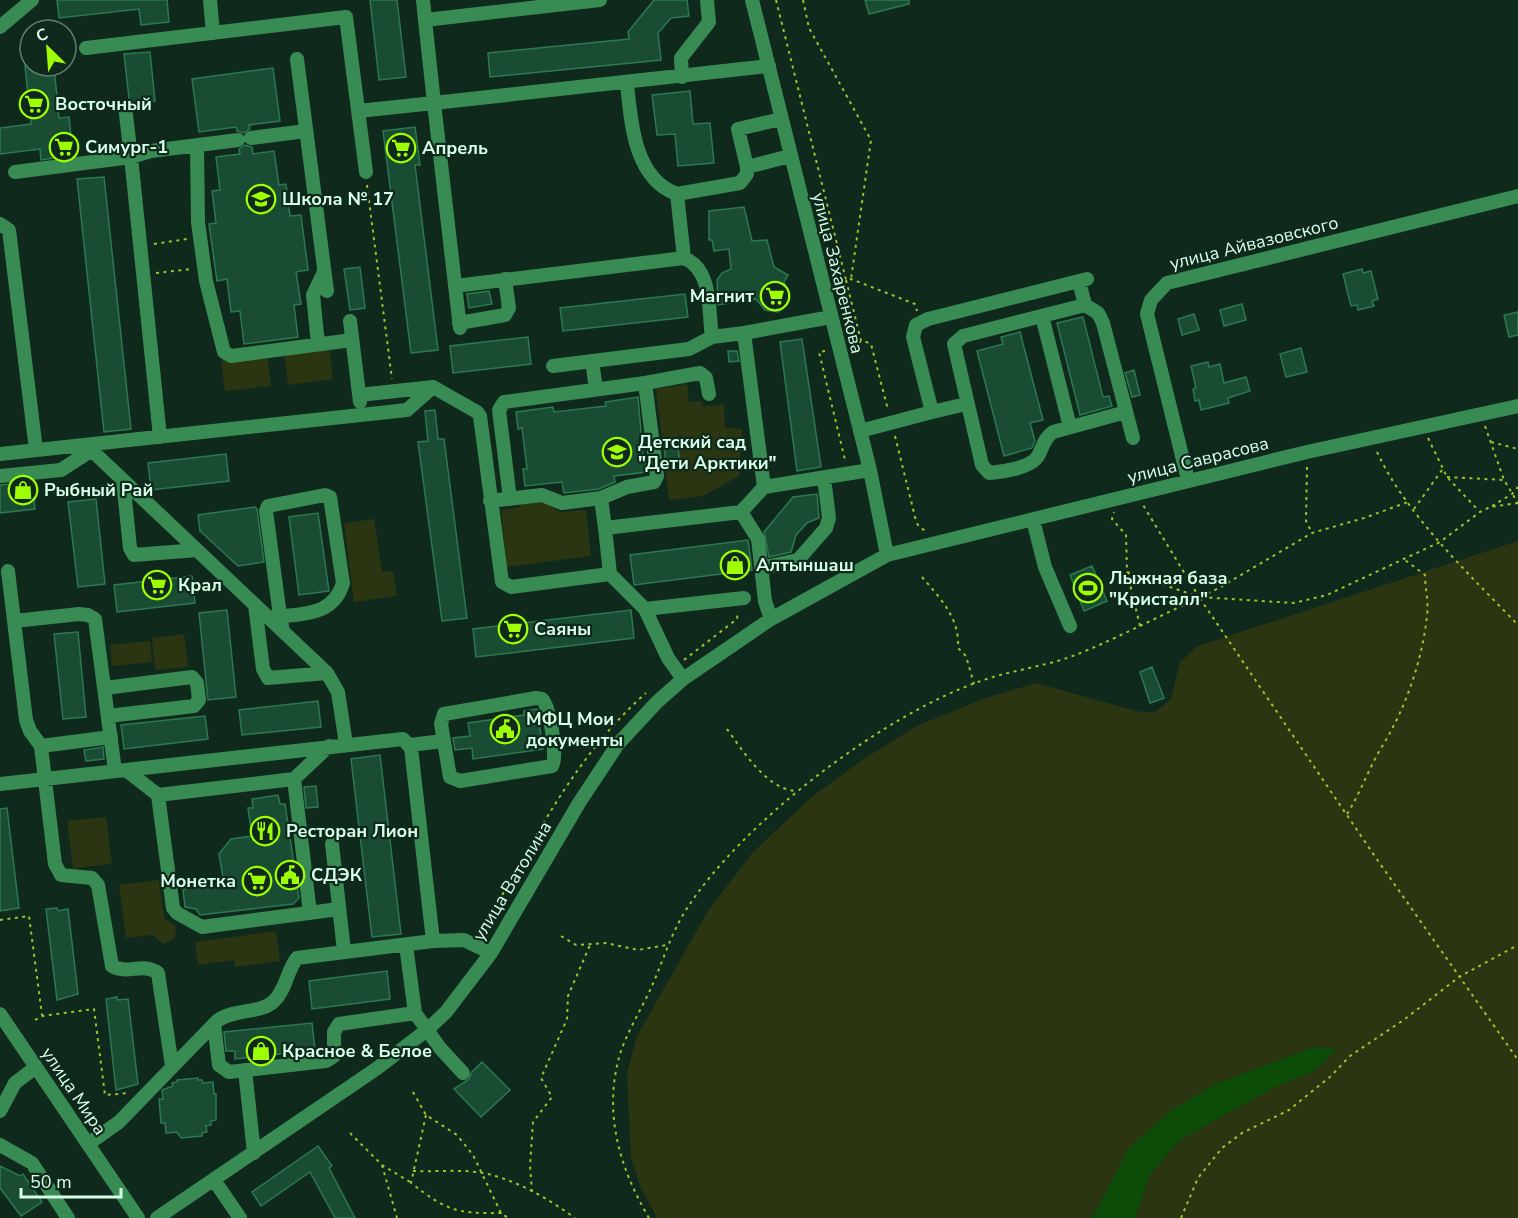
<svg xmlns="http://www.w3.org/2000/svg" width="1518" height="1218" viewBox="0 0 1518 1218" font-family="'Nunito Sans',sans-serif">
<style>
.green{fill:#2c3512}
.water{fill:#0d4b08}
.building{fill:#1a4c33;stroke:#2b7951;stroke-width:1.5}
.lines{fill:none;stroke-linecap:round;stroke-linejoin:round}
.path{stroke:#a0c22a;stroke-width:2;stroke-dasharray:3 4.5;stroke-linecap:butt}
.minor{stroke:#388c53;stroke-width:14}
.labels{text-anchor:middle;stroke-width:4.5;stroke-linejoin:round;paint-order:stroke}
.poi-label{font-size:18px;font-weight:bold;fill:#d8ffe8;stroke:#0f2a1c;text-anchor:start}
.street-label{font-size:18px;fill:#d8ffe8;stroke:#0f2a1c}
</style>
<rect width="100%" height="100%" fill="#0f2a1c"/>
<path class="green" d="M329,347L333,379L288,385L284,353Z
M267,355L271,386L225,391L221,361Z
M687,384L689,402L702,401L703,407L724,404L725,428L742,429L739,476L703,496L669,500L656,389Z
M541,500L560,512L586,510L591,556L507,567L501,510L520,507V502Z
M374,519L382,572L393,571L397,596L354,602L344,523Z
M1518,541V1218H1135L1150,1175L1180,1140L1273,1088L1315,1071L1337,1049L1314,1047L1215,1084L1129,1148L1092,1218H657L641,1188L631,1158L627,1073L637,1036L708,911L753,852L813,796L865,758L919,725L986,698L1036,683L1136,711L1154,713L1171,699L1180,662L1198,646Z
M184,634L188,667L155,670L152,638Z
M150,641L152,662L112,666L110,645Z
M106,817L112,864L73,868L67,821Z
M159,880L164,918L176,926L175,938L163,944L152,935L126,938L119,885Z
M276,931L280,961L235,967L234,960L198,965L195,942Z"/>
<path class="water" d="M1314,1047L1337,1049L1315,1071L1273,1088L1180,1140L1150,1175L1135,1218H1092L1129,1148L1170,1111L1215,1084Z"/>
<path class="building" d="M57,0H167L169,22L141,25L139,9L59,18Z
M370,0H397L406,77L379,80Z
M654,0H687L689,16L671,18L658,33L661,60L490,77L488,53L629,39L628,32Z
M865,0H909V4L869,14Z
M150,52L155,101L133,103L129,98L124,54Z
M25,66H54L59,118L69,117L73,155L41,160L40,149L0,154V128L31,124Z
M273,68L280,121L249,125L250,129L244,133L237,131L236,127L199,132L192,79Z
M690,91L693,124L710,123L714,163L678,166L675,134L657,135L652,95Z
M415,127L420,165H415L438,350L411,353L383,131Z
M245,145L252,147L253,154L274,151L279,185L286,184L290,216L301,215L308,270L296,272L301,304L294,305L298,337L244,344L240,311L231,312L227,279L217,281L209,224L216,223L212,191L220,190L216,157L240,154L239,149Z
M104,177L131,429L104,432L77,179Z
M744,207L752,241L767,240L774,267L788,275L784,282L789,293V301L784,308L778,312L765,310L756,299L718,305L717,280L722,273L731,269L729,249L714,251L712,240H709V211Z
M360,267L365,308L350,310L344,269Z
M1362,269L1363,273L1371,271L1378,299L1372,301L1374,306L1358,310L1357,305L1351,306L1343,274Z
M489,291L492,304L469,308L467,294Z
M685,294L688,317L563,331L560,308Z
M1242,304L1246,320L1224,326L1220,310Z
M1518,312V335L1509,337L1504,315Z
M1194,314L1199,330L1182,335L1178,319Z
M1083,317L1103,397L1109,396L1112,406L1080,415L1057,323Z
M1020,332L1043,420L1030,423L1035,441L1032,448L1004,456L977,351L1003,344L1001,337Z
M528,337L531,364L453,373L450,346Z
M802,339L821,467L797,471L780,342Z
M1301,348L1307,372L1286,377L1280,354Z
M728,351H737L739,361L729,362Z
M1208,362L1209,367L1220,364L1224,383L1246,377L1250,391L1228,398L1229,403L1201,410L1199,400L1195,401L1193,389L1196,388L1191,366Z
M1134,370L1140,395L1132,397L1125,373Z
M638,397L643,455H645L647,472L614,476L615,482L599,489L564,493L562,482L525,486L523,469H527L522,428L518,429L516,412L553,407L554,412L606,406L605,402Z
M435,410L438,439H444L467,618L442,621L418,442L428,441L425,411Z
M677,443L680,462L665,464V445Z
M226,454L229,481L151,490L148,463Z
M32,482L35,509L0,513V485Z
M817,494L819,518L807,523L796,535L791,552L769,557L764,532L793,497Z
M96,499L105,584L78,587L68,502Z
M255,507L257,509L264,562L238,566L200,531L198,515Z
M318,513L329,591L299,595L289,517Z
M748,540L752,570L634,585L630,555Z
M1092,566L1107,601L1084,611L1070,575Z
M192,576L195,603L117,612L114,585Z
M227,610L236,697L208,700L199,613Z
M631,610L634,638L476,657L473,629Z
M78,632L86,717L63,719L54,634Z
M1152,667L1164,698L1150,703L1140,672Z
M318,701L321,727L242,735L239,710Z
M537,709L543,749L473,759L472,748L455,750L453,738L470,736L468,723L524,715V711Z
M205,716L208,739L124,749L121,725Z
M103,747L104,759L86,761L84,750Z
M380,755L401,934L372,937L351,759Z
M316,786L318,807L306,808L304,787Z
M278,795L280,804H285L299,898L293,904L200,915L196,909L185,907L183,890L192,886L191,882L223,877L219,854L231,839L252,836L248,808H253L252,799Z
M7,808L19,908L0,911V809Z
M57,908L58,911L68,909L78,994L57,1000L46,909Z
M387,971L390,999L312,1009L309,981Z
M117,997V1000L128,999L138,1084L116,1090L106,999Z
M312,1023L315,1050L235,1059V1051H226L224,1032Z
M482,1062L510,1090L481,1117L454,1089L469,1079L472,1072Z
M198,1078V1080H202L203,1083L213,1082L214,1094H216V1120L211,1121V1125L206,1126L207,1132L202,1133V1136L181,1138L177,1132L166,1133L165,1123H161L159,1099H163L162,1090L173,1086L172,1083L177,1082V1080Z
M318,1146L332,1166L329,1168L355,1218H335L310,1172L261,1206L252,1192Z
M0,1166L20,1176L23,1174L42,1202L21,1216L0,1188Z"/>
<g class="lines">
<path class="path" d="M776,0L846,280L851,279L915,304L917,311
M803,0L809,28L871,140L851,279
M367,185L392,379
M154,244L187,239
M156,273L192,269
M846,280L861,341
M851,344L864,341L871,344L888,410
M825,351L819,352L845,460
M1485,426L1504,480L1518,503
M895,436L916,521L919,527L926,531
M1428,438L1447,477L1479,511
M1491,442L1518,449
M1377,452C1407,516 1469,574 1518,625
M1307,467L1306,521L1312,533
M1447,477L1504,480
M1518,503L1490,507L1480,512L1440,542L1327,595L1294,603L1199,597L1376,858L1518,1060
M1492,506L1512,494L1518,487
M1414,509L1442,470
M1127,572L1199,597L1143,505
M922,577C940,598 960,618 958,648L966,656L974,684
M1140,626L1219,588L1312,533L1364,518L1408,502
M684,660L737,619L738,611
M727,729C743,751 767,790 797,791
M1347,814C1361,792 1369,767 1383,745C1406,707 1422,661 1427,616C1429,601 1425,589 1425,575L1405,560
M0,920L29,916L42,1015
M480,934C529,850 572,758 646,693
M561,936L576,945L606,943L638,950L667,945
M35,1020L42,1016L94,1009L105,1095L129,1093
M413,1092L426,1115L457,1135L473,1155L501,1213L508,1218
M426,1115L411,1183C446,1210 456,1214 501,1213V1218
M350,1133L382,1165L410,1182
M382,1165L397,1218
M413,1171C435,1172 461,1169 483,1173C517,1180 547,1198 575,1218
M532,1192L530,1166L533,1122L552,1097L541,1078L567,1019L568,996L590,945
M649,1218C619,1167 603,1112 620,1054C627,1032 641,1010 651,988C663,962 670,935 686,910C741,823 882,716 978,682C1005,672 1034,668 1061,660C1089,651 1114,638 1140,626L1127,572L1126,535L1112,519L1114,512
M1181,1218L1198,1178L1222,1148L1242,1133L1289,1110L1331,1076L1350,1056L1405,1019L1459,977L1518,945"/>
<path class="minor" d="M210,0L213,33
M423,0L425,20
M752,0L870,470L887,555
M0,27L32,0
M86,48L346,17L366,172
M297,59L327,291
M682,77L681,58L709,22L707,0
M627,84C631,122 634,179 677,194
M358,111L434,103L425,20L600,0
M251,138L306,131
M197,146L198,222L206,281L224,352L231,356L352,340
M747,167L738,129L781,119
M15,172L131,157L125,106
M0,224L9,230L36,450
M684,258L677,194L740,183L747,174V167L790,156
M1079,281L1085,305L1098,313L1103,323L1133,438
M455,286L684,258C713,270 708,310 712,337L744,333
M1085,305L963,336L954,344L982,465L989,473C1002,472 1031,468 1038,456C1043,447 1044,438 1053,432L1126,412
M1042,316L1070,427
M350,321L360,402
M459,323L505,315L509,308L505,279
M460,328L434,103L769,66
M318,344L313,295L324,272
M592,361L596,389
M553,366L689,349L712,337
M645,383L700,373L706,378L709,394
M359,395L433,387L477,412L480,416L502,582L511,587L610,574L645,609L668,658L683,679
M932,412L966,404
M860,431L932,412L913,337L916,325L928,319L1087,279
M160,437L131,157L151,151L238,140
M86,445L327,673L338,692L346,744
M0,454L407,410L433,387
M0,476L61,470L92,450
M123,480L130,548L134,555L197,550
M1188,480L1147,314L1151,300L1167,283L1518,196
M764,487L870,470
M601,498L605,528
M490,501L498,500L542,495L562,503L601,498L627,487L654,482L657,476L645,383L504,402L499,410L510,499
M741,512L758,539L765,601L771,619
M1033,520L1045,567L1070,626
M761,568L798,560L826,528L829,518L824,478
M8,571L26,720L30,731L41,746L55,864L61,875L92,878L98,885L112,966C127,975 143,962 158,973L172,1066
M610,574L605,528L741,512L764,487L744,333L831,317
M255,605L263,669L268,678L327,673
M645,609L744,598
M269,618C299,613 333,618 343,583L330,497L325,495L268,506L266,511L280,616L283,631
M14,621L79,614L88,615L95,619L115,771
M105,688L192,677L197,683L199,700L194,706L108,716
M536,698L542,699C550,707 558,757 552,766L460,781L450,777L441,724L444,714Z
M410,745L443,741
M41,746L111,737
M126,770L158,795L294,779L329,746
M294,779L310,913
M0,784L403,739L411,748L433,941L464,940L491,953
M158,795L173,908L177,913L202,927L339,909
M332,844L344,951
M406,945L415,1013L440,1048L463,1073
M0,1014L138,1218
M214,1024L219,1065L229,1072L326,1061L334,1056V1032L339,1024L415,1013
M245,1070L254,1153
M0,1111L15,1083L36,1067
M88,1144L119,1122L217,1021C235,1008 261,1014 274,1001C286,990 287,970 297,958L433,941
M0,1145L32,1163L68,1218
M214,1180L240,1218
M157,1218L376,1069L427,1030L446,1012L491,953L579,803L618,744L657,702L683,679L771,619L887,555L1307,452L1518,406"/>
</g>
<defs>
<g id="supermarket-ring" transform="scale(1.5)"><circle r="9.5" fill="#0f2a1c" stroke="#9eff04" stroke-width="1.5"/><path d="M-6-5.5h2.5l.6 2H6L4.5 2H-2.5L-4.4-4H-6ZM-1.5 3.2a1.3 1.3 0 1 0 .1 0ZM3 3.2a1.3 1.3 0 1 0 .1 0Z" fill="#9eff04"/></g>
<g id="school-ring" transform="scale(1.5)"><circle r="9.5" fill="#0f2a1c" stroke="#9eff04" stroke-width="1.5"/><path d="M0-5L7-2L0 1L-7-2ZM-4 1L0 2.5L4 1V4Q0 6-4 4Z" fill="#9eff04"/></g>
<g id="shop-ring" transform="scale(1.5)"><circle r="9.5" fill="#0f2a1c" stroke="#9eff04" stroke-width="1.5"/><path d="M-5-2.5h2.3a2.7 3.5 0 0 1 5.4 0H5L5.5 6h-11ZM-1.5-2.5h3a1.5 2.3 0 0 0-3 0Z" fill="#9eff04"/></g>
<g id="stadium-ring" transform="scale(1.5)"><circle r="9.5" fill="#0f2a1c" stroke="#9eff04" stroke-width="1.5"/><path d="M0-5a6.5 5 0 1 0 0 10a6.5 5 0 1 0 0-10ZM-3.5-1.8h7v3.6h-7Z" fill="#9eff04"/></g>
<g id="civic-ring" transform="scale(1.5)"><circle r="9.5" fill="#0f2a1c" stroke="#9eff04" stroke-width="1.5"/><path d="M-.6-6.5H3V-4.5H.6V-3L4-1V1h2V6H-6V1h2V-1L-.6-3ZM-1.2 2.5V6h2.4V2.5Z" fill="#9eff04"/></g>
<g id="restaurant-ring" transform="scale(1.5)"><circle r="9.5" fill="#0f2a1c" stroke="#9eff04" stroke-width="1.5"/><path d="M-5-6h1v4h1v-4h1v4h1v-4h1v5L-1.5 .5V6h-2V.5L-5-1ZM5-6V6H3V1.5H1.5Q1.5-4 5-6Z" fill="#9eff04"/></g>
</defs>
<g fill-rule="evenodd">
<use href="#supermarket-ring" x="34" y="104"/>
<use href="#supermarket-ring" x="64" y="147"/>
<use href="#supermarket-ring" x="401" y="148"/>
<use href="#school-ring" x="261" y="199"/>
<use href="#supermarket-ring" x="775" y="296"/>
<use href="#school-ring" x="617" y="452"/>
<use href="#shop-ring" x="23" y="490"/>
<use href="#shop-ring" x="735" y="565"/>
<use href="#supermarket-ring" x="157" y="585"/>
<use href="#stadium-ring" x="1088" y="588"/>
<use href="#supermarket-ring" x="513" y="629"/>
<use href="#civic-ring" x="505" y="729"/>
<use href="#restaurant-ring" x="265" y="831"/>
<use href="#civic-ring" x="290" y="875"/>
<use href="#supermarket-ring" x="257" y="881"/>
<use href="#shop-ring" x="261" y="1051"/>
</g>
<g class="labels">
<g class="poi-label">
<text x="55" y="110">Восточный</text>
<text x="85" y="153">Симург-1</text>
<text x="422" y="154">Апрель</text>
<text x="282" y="205">Школа № 17</text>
<text x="754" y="302" text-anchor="end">Магнит</text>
<text x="638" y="448">Детский сад<tspan x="638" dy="21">"Дети Арктики"</tspan></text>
<text x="44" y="496">Рыбный Рай</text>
<text x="756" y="571">Алтыншаш</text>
<text x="1109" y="584">Лыжная база<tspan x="1109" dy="21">"Кристалл"</tspan></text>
<text x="178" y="591">Крал</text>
<text x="534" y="635">Саяны</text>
<text x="526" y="725">МФЦ Мои<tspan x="526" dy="21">документы</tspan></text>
<text x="286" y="837">Ресторан Лион</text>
<text x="311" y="881">СДЭК</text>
<text x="236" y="887" text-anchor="end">Монетка</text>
<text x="282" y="1057">Красное &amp; Белое</text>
</g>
<g class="street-label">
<text transform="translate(1254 243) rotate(-14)" y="6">улица Айвазовского</text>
<text transform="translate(838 273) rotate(76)" y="6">улица Захаренкова</text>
<text transform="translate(1198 460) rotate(-14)" y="6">улица Саврасова</text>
<text transform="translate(512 881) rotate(-59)" y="6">улица Ватолина</text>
<text transform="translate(74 1091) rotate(56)" y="6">улица Мира</text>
</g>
</g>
<g transform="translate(48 48) rotate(335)"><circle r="28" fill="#0f2a1c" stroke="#5f7f6e" stroke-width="1.5"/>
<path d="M0-4.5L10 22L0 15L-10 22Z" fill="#9eff04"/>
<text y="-9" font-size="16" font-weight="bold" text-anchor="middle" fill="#d8ffe8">С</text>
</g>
<path d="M21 1188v9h100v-9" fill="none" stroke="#d8ffe8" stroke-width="3"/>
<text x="30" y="1188" font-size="18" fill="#d8ffe8" stroke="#0f2a1c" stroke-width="4.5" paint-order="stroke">50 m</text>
</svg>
